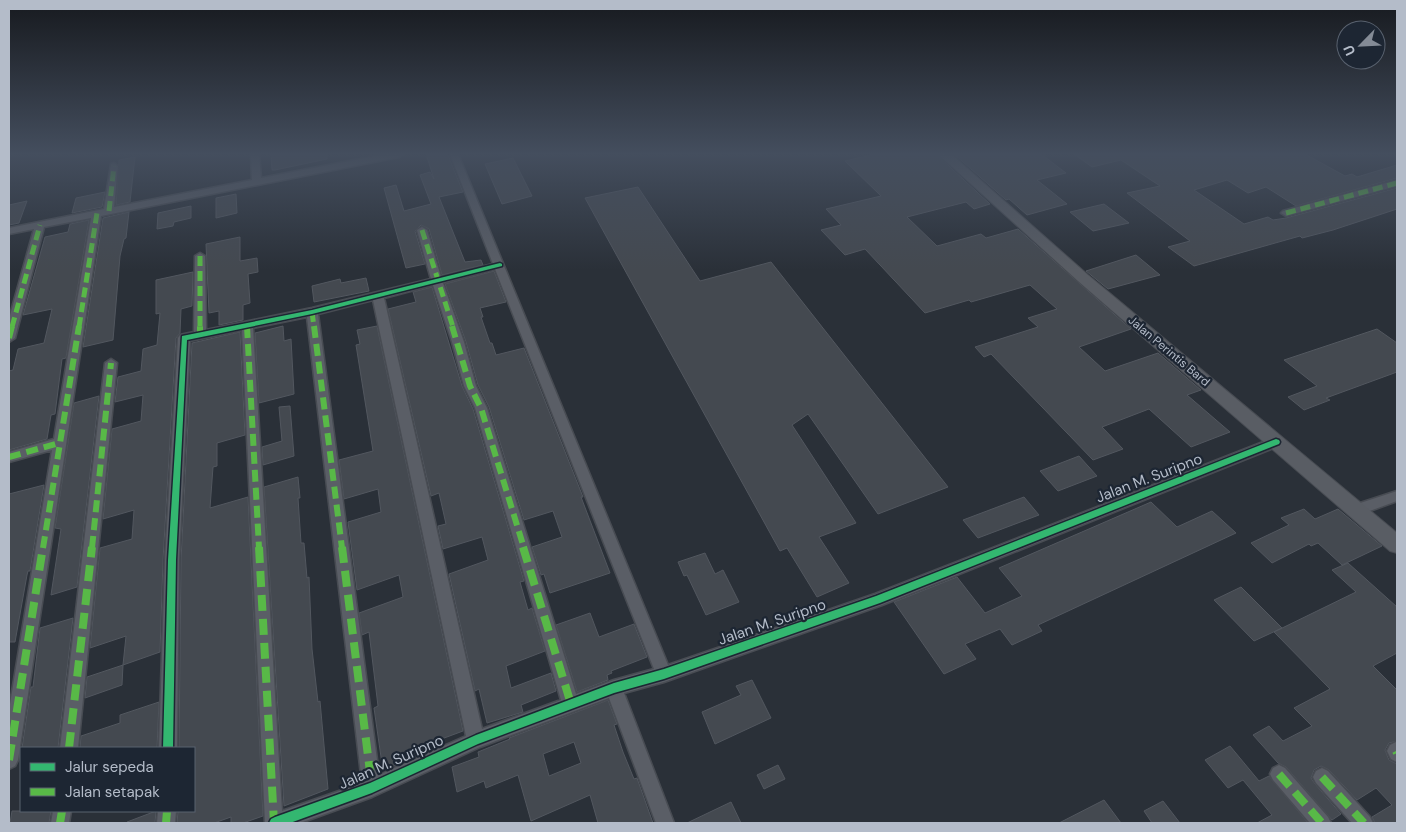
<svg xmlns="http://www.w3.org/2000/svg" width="1406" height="832" viewBox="0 0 1406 832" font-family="'DM Sans',sans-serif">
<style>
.building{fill:#444950;stroke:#52575f;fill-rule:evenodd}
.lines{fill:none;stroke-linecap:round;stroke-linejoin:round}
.street-casing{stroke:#484c53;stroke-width:3}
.secondary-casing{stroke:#484c53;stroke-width:2}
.street{fill:#5a5e66;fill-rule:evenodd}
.secondary{fill:#595d64;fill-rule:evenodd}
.quiet-far2{stroke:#58b947;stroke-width:5;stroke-dasharray:10 5;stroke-linecap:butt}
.quiet-far1{stroke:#58b947;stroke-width:6;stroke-dasharray:12 6;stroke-linecap:butt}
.quiet{stroke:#58b947;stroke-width:8;stroke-dasharray:16 8;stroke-linecap:butt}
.cycleway-casing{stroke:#1d2633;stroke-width:3}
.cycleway{fill:#33b770;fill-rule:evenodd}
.labels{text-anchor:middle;stroke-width:4.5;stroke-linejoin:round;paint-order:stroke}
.street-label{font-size:12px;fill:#b4bcc9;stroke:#1d2633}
.near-street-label{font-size:15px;fill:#b4bcc9;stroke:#1d2633}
</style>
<rect width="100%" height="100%" fill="#2a3038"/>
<path class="building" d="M271,154H327V159L275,170H272Z
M426,154L448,155L463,192L439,197L465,262L481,260L483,265L442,275L429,229L421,225L415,231L425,264L406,268L384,188L396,185L404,211L431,204L420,175L430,172L434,179Z
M875,154H936L990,204L974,209L966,202L907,217L937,246L981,234L986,238L1018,229L1131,329L1079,347L1105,371L1158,353L1201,390L1187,395L1230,432L1191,447L1149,409L1102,427L1123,449L1093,460L991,354L984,357L975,347L1038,327L1028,318L1057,309L1030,285L971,302L969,300L925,313L865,249L845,255L821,230L841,225L826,209L881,196L845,161Z
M954,154H1041L1066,173L1037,180L1067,204L1027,215L1009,199L1006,200Z
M1074,154H1305L1345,176L1352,174L1357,177L1397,165V178L1296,206L1266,187L1248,193L1227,180L1194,190L1244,224L1268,217L1273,220L1286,218L1397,188V209L1333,230L1302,238L1300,236L1194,266L1168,247L1190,241L1127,193L1160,186L1121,160L1092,167Z
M135,157L130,202L116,205L119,160Z
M513,158L532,196L502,204L485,164Z
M638,187L700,281L771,262L948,487L878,514L808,414L792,425L856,523L819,537L849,583L817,597L787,548L780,551L585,198Z
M105,192L102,207L72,213L76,198Z
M236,194L237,213L216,218V198Z
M27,201L19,223L9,225V205Z
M1104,204L1129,223L1093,231L1070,212Z
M191,206V218L174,222L173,226L157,229L158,213Z
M129,212L126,238L124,239L120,256L113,340L83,347L103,218Z
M89,220L66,358L62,359L55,414L51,415L47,439L9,450V371L13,370L18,349L44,343L52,309L23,315L45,237L68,232L70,224Z
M240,237V261L257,258L258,272L248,274L250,303L243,305V320L219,325V311L209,313L206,244Z
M1136,255L1160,275L1108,289L1086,271Z
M494,271L506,302L480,308L483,317H481L490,343H492L496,355L524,348L583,497H581L610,573L550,593L544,574L541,575L532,547L562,537L553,511L524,520L489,407L478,385L466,342L445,284Z
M193,272L192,306L181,309L180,333L176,338L163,560L160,652L123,665L126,636L90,648L100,548L132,539L134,510L103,519L112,429L141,421L143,395L115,402L118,377L141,371L143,349L157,345L160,313L156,314V280Z
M366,278L369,291L314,302L312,286L340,279L341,283Z
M432,287L462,386L473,409L524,581L520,582L528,610L532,608L545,651L506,666L511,688L551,673L556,691L521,705L523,712L487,723L479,689L475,691L449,574L488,560L482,537L443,549L438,526L446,524L439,493L431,496L388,309L416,302L413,292Z
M283,326L284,341L291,339L294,394L259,403L255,333Z
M377,326L463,731L420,747L421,754L383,771L374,708L378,706L369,632L362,635L359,613L403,597L399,575L357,590L348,522L381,512L378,489L344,499L339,460L373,451L356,345L360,344L357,330Z
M1377,329L1397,343V372L1326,398L1330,400L1304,410L1288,397L1317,386L1284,360Z
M240,332L245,435L217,443V466L213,467L210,508L248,497L263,816L243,823H231V817L214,823H177L178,811H194V748H179L181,560L192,343Z
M99,396L77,587L51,595L61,529L55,528L74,403Z
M290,406L294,456L263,465L262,447L282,441L279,407Z
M1079,456L1097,476L1058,491L1040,471Z
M298,477L300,498H298L301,543H304L307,578L309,577L312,649L318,702L320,701L328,789L284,806L264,487Z
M44,485L30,571H28L27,575L15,642H9V494Z
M1024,497L1039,515L978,538L963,520Z
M1151,502L1177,527L1212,511L1236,533L1038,625L1042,631L1012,645L1000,629L965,644L976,659L944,674L894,602L957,577L985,613L1022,596L999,568Z
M1304,509L1315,519L1338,509L1382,546L1342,565L1318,543L1311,546L1309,544L1272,563L1251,543L1289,525L1281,518Z
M705,553L715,574L723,570L739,602L706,615L687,575L684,576L678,562Z
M1348,563L1397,607V653L1373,666L1397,690V741L1389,743L1385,750L1389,760L1397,764V823H1375L1372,817L1392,805L1376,788L1357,800L1329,770L1321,766L1314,770L1311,778L1315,784L1341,814L1332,820L1286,767L1278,763L1253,735L1269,726L1283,741L1312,726L1294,708L1330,689L1274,632L1356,592L1332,570Z
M1241,587L1282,628L1254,641L1214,600Z
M590,613L599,637L634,624L647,657L611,671L612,673L607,675L608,680L577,692L556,625Z
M73,618L58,748H22L31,687H33L40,628Z
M123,665L122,685L85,698L87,677Z
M752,680L771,718L715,744L702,712L741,695L736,686Z
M608,700L617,724L614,725L623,752L634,779L637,778L653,823H598L590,795L531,821L518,775L486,788L484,781L457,792L452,767L479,757L478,752L510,739L509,738ZM574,742L581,763L549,776L543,754Z
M159,702L157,748H80L81,736L120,723V715Z
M1230,746L1259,781L1269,776L1308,823H1257L1272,815L1243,780L1228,788L1205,760Z
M778,765L785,779L764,789L757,775Z
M1104,800L1121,823H1059Z
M1163,801L1180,823H1152L1144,811Z
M731,802L741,823H687Z
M12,811H51L49,823H10Z
M156,811L155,823H127V822Z"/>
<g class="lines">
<g class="street-casing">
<path id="street" d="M251,154H259L261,178L386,154H403L399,157L101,216L18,760L15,766L9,769V710L52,450L9,462V452L54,439L91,218L44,227L15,338L9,342V319L34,229L9,234V228L104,209L111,164L114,163L118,166L114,207L252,180Z
M450,154H458L668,665L875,594L1271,439H1281L1282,442L1281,445L882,605L664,682L624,693L674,823H656L609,698L480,747L372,797L300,823H265L242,330L190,341L179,560L177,748H159L165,560L178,338L180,335L194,332L195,256L200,253L205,256L206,330L312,308L431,279L417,230L422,227L427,230L441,277L493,264ZM495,269L654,669L614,680L576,694L487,408L476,386L464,342L443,283ZM433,285L452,342L464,386L475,408L561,700L482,729L384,298ZM373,300L466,736L379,775L318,314ZM307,317L362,783L282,811L253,328Z
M1397,180V186L1286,216L1281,213L1283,211Z
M111,359L117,363L78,748H60L105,363Z
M1397,491V501L1356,516L1351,514L1349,510L1351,506Z
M1396,742L1397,743V762L1391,759L1387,751L1390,745Z
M1279,765L1285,768L1328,817L1331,823H1310L1273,780L1270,774L1273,768Z
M1322,768L1328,771L1370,817L1373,823H1352L1316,783L1313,777L1316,771Z
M53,811H71L69,823H51Z
M158,811H176L175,823H157Z"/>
</g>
<g class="secondary-casing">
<path id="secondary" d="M938,154H951L1088,275L1397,533V553L1390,551L1078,281Z"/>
</g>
<use href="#street" class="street"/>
<use href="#secondary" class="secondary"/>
<path class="quiet-far2" d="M109,211L114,166
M1286,213L1397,183
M422,230L453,327
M200,256V327
M312,312L314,327
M12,327L40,225
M79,327L97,213"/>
<path class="quiet-far1" d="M247,326L259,548
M314,326L342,548
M452,326L470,386L481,408L524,548
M197,336L200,335V326
M9,338L12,326
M9,457L59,443
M43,548L79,326
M92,548L111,363"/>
<path class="quiet" d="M259,547L274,823
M342,547L372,788
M523,547L571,704
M69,748L92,547
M1396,751L1397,753
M9,760L43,547
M1279,774L1322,823
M1322,777L1364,823
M60,823L62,811
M166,823L167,811"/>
<g class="cycleway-casing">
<path id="cycleway" d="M500,263L502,264V266L312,314L187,340L176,560L173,748H163L168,560L182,336L312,310Z
M1276,439L1279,440L1280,442L1279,444L880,603L664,679L614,693L478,744L372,793L290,823H269L271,819L275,817L370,783L476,735L614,683L664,669L876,596Z"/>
</g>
<use href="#cycleway" class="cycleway"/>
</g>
<linearGradient id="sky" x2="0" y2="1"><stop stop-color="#171a1f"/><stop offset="0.57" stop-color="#444e5e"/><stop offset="1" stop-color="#444e5e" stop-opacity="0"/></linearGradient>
<rect width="1406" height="270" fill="url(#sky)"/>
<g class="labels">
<g class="street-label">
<text transform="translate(1169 351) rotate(40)" y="4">Jalan Perintis Bard</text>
</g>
<g class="near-street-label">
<text transform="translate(1149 478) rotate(-21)" y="5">Jalan M. Suripno</text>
<text transform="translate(772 622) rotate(-19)" y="5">Jalan M. Suripno</text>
<text transform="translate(391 762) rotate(-24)" y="5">Jalan M. Suripno</text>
</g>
</g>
<rect width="1406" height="832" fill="none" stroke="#b4bcc9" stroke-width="20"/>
<rect x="20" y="747" width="175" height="65" fill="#1d2633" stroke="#59626f"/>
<rect x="30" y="763" width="25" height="8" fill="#33b770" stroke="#59626f"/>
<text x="65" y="772" font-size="15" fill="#b4bcc9">Jalur sepeda</text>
<rect x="30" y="788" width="25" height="8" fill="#58b947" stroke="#59626f"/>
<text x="65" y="797" font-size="15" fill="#b4bcc9">Jalan setapak</text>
<g transform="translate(1361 45) rotate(246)"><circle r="24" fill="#1d2633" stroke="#59626f"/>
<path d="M0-4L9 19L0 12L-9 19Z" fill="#848b96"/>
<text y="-8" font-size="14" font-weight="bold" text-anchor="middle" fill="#b4bcc9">U</text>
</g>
</svg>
